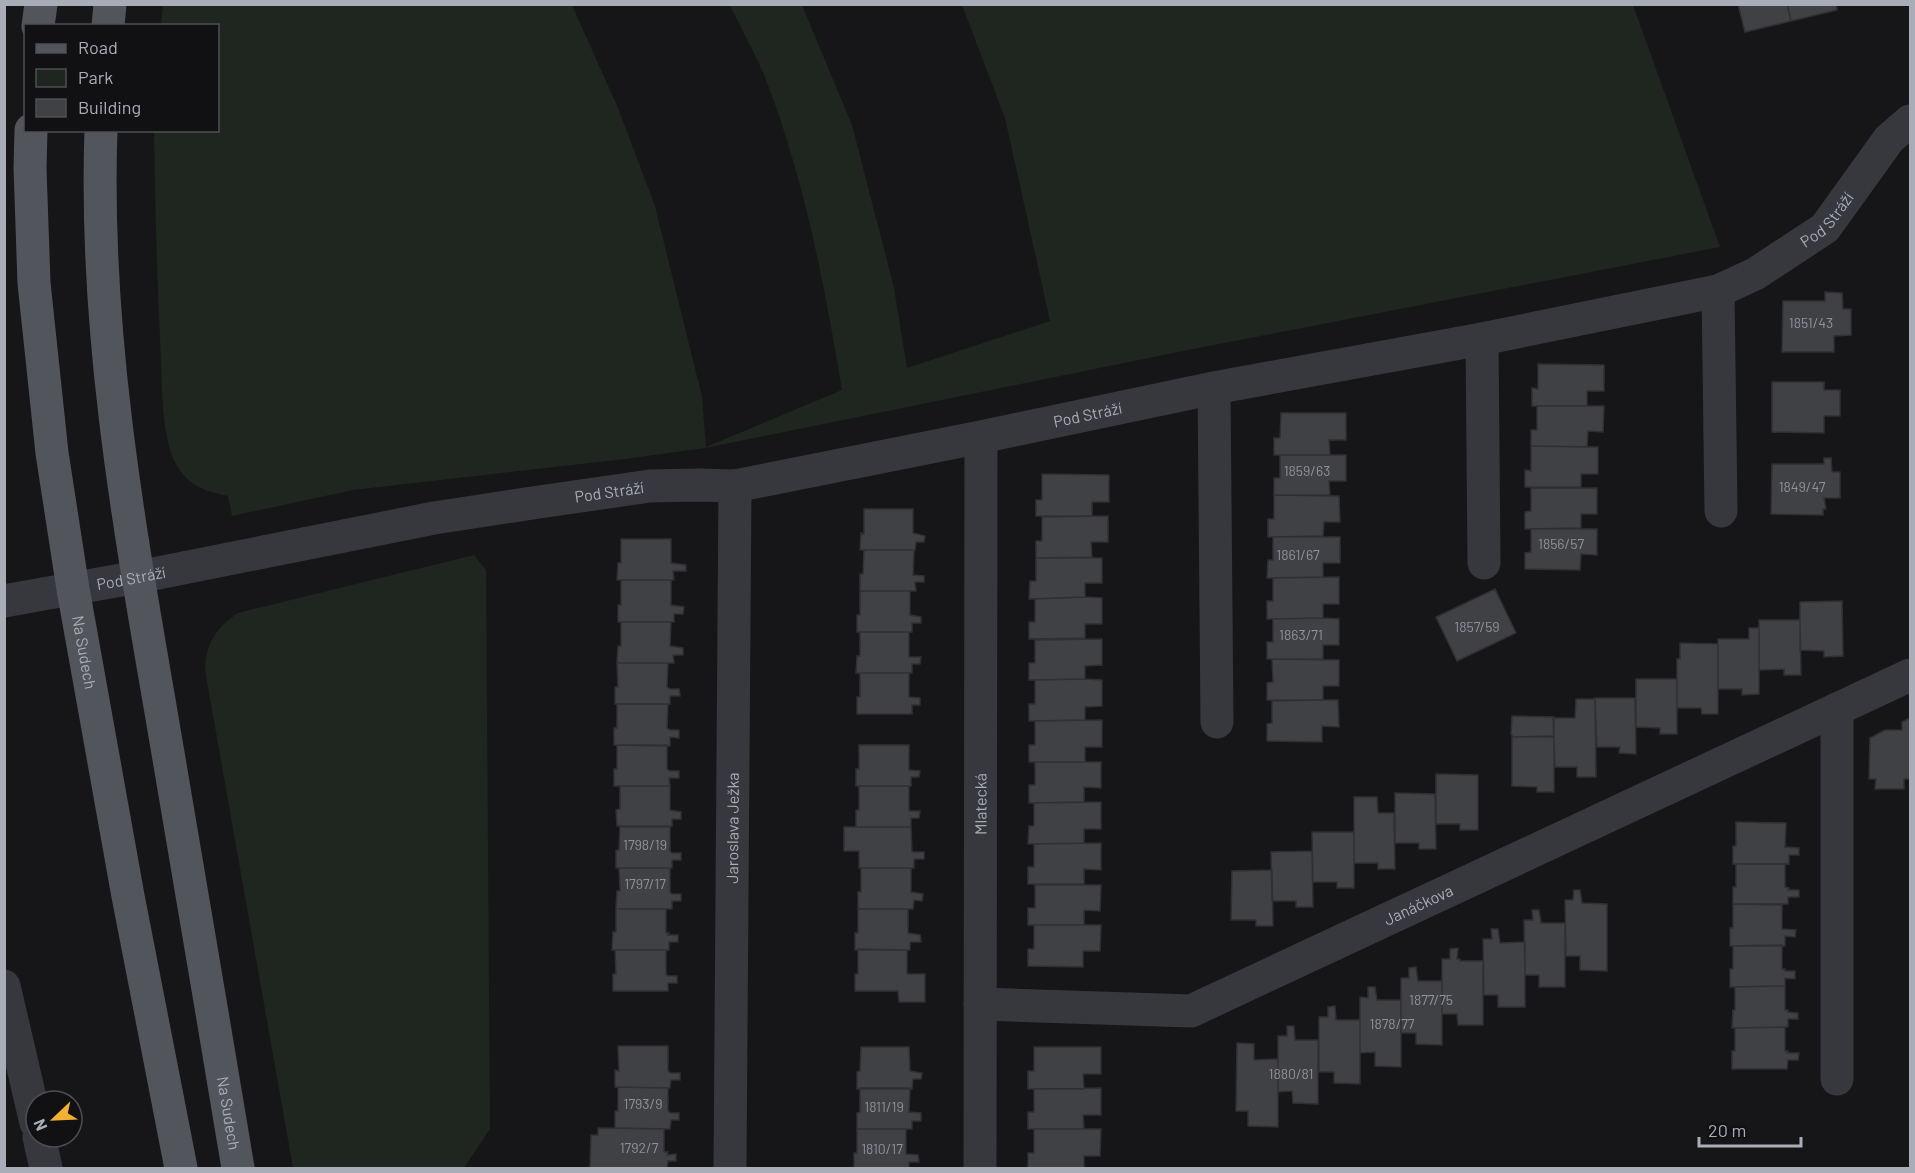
<svg xmlns="http://www.w3.org/2000/svg" width="1915" height="1173" viewBox="0 0 1915 1173" font-family="Barlow,sans-serif">
<style>
.green{fill:#1e261f}
.building{fill:#404145;stroke:#303034;stroke-width:1.5}
.lines{fill:none;stroke-linecap:round;stroke-linejoin:round}
.minor{stroke:#37383d;stroke-width:33}
.major{stroke:#53555c;stroke-width:33}
.labels{text-anchor:middle;stroke-width:6;stroke-linejoin:round;paint-order:stroke}
.number-label{font-size:14px;fill:#8e929b}
.street-label{font-size:16px;fill:#a8adb8;stroke:#111113}
</style>
<rect width="100%" height="100%" fill="#161618"/>
<path class="green" d="M163,5H572L618,108L655,206L702,397L706,447L842,390C824,283 804,176 764,75C754,51 741,28 730,5H802L852,125L894,288L907,368L1050,321L1005,118L962,5H1633L1720,247L1183,351L705,448L625,459L353,490L232,516L228,496C206,492 187,485 176,464C162,439 162,389 161,360C157,283 155,207 154,131L218,130V26L161,25Z
M474,555L486,570L490,1129L464,1168H293L205,670C206,644 216,627 238,613Z"/>
<path class="building" d="M1738,4H1787L1791,21L1745,32Z
M1787,4H1836L1837,10L1791,21Z
M1825,292L1842,293L1843,309H1851V335L1834,336V352H1782L1783,301H1825Z
M1538,364L1604,365V391H1587V406H1532V388L1538,389Z
M1772,382H1824V390H1840V416H1824V433L1772,432Z
M1537,406H1604L1603,432L1588,431L1587,447L1531,446V430H1537Z
M1281,413H1346V440H1329L1330,455H1274V438H1280Z
M1531,446L1598,447V474H1581V487H1525V470L1531,471Z
M1280,455H1346V481H1329L1330,495H1274V478H1280Z
M1824,458H1831L1832,472H1840V498H1824L1826,509H1823V515L1771,514L1772,464H1824Z
M1042,474L1109,475V502H1092V516H1036V500H1042Z
M1531,488H1597V514H1581V528L1525,529V512L1531,511Z
M1274,495L1339,496L1340,522H1324L1323,536L1268,537V519H1274Z
M864,509H913V533L925,536L924,542H916L915,550H860L861,533L864,534Z
M1108,516V542H1091L1092,557L1036,558V541H1042V517Z
M1531,529H1597V555L1581,554L1580,570L1525,569V553L1531,552Z
M1273,537H1340V563H1323V577L1267,578L1268,560H1273Z
M621,539H671V563L686,565V571H673L674,580H617L618,563H621Z
M864,550H914L913,575L924,576V582H915L916,591H860V574H863Z
M1036,558H1102V583H1085V597L1029,599L1030,581H1036Z
M1339,577V604H1323V618L1267,619V601H1273V578Z
M621,580H671V605L684,607L683,614H674V622H618V605H621Z
M1495,589L1516,633L1457,661L1436,617Z
M860,591H910V615L921,617V623H912V632H857V615H860Z
M1085,597L1102,598V624H1085V638L1029,639V622H1035V599Z
M1842,601L1843,656L1824,657V651L1800,650V602Z
M1323,618L1339,619V645H1323V659H1267V642H1273V619Z
M1759,620H1800L1801,675H1784V669L1759,670Z
M621,622H671L670,646L683,648V655H673L674,663H617L618,646H621Z
M1749,628H1759V694L1742,695V689H1718V639H1749Z
M860,632H909V657H921L920,664H912V673H856L857,656H860Z
M1102,639V665L1085,666V679L1029,680V663H1035V640Z
M1680,643L1718,644V714H1702L1701,708H1677V659H1680Z
M1272,659L1339,660V686H1323V700H1267V683L1273,682Z
M617,663H668L667,687L670,689H679L680,696H670V704H615V687H618Z
M860,673H909V697L920,698V705H912V714H857V697H860Z
M1085,679L1102,680V706L1085,707V720L1029,721V704H1035V680Z
M1636,679H1677V734H1660V728L1636,727Z
M1595,698H1635L1636,754L1619,753L1620,747H1597Z
M1576,699H1595L1596,777H1577V767H1555L1553,718H1575Z
M1322,700H1338L1339,727L1322,726V742L1267,741V724L1272,723V701Z
M617,704H668L667,728L670,730H679V738L670,737V746L614,745V728H617Z
M1512,716L1554,717V736L1513,737L1511,734Z
M1910,718V779H1904V789H1875L1876,779H1869L1870,738L1885,730H1902V722Z
M1102,720V747H1085V762H1029V745H1035V721Z
M1512,737H1554V792H1537V787L1512,786Z
M617,745H667V769L670,771H679V778H669L670,786H614V769H617Z
M859,745H909V770L920,771L919,777H911V786H856V769H859Z
M1035,762H1101V788L1084,787V802L1029,803V785H1035Z
M1436,774L1478,775V830H1460V824H1436Z
M620,786H670V810L681,812V819H672V826H617L616,810L620,809Z
M859,786H909V811H920L919,818H911V827H856V810H859Z
M1395,793L1435,794L1436,849H1419V843H1395Z
M1354,797H1377L1378,813H1394L1395,869H1378V863H1354Z
M1101,802V829H1084V843L1028,844L1029,826H1034V803Z
M1736,822L1786,823L1785,847L1799,848V855H1789V864H1733V846H1736Z
M620,827H670V851L672,853H681V860H672V868H616V850H619Z
M844,827H911L912,852H924V859H914V868H859V851H844Z
M1312,832H1354V888H1337V882H1313Z
M1101,843V870L1084,869V884H1028V867H1034V844Z
M1312,851L1313,907H1296V901H1272L1271,852Z
M1736,864H1785V887L1789,888L1788,890H1799V897H1788V904H1733V887H1736Z
M619,868H670V892L672,894H681V901H672V909H616L617,891H620Z
M861,868H911V892L923,894L922,901L914,900L913,909H858V892H861Z
M1272,870L1273,926H1256V920H1231L1232,871Z
M1035,885H1101L1100,911L1084,910V925H1028V908H1035Z
M1574,890H1580L1582,903L1607,904V971L1580,970V956H1566L1565,900H1573Z
M1733,904L1782,905V929L1796,930L1795,937L1785,936V946H1730V928H1733Z
M616,909H666V933H669L668,935H678V942H669V950H612L613,932H616Z
M858,909H908V933L920,935L921,942H910V950H855V933H858Z
M1532,910H1539L1541,923H1565V987H1539V975H1525L1524,920H1533Z
M1034,925H1101L1100,951H1083V967L1028,966V949H1034Z
M1491,929H1498L1500,943L1525,942V1007H1498V995H1484L1483,939H1492Z
M1782,945V969H1785V971H1795V979L1785,978V986L1730,987V969H1733V946Z
M1458,948L1457,959H1460V961H1483V1025H1458L1457,1014H1442V959H1450V949Z
M858,949L907,950V974H925V1002H899L898,991H855V974H858Z
M615,950H666V974L668,976H677V983H668V991H613V974H616Z
M1416,967L1418,981H1442V1045L1416,1044V1033H1401V978H1409V968Z
M1785,986V1010H1788V1012L1798,1013V1019H1788V1027L1732,1028L1733,1010H1735V987Z
M1368,987H1375L1377,1000H1401V1067L1375,1066V1052L1360,1053V997L1368,998Z
M1335,1006L1336,1020H1360V1084L1334,1083V1072H1319V1017H1328V1007Z
M1287,1026H1294L1295,1040H1318V1104L1293,1103L1292,1091L1278,1092V1036H1287Z
M1785,1027V1051H1788L1787,1053H1799L1798,1060H1788L1787,1069H1732V1051H1735V1028Z
M1237,1043L1254,1044V1060L1278,1059V1127L1248,1126V1111H1236Z
M618,1046H668V1071L671,1073H680V1080H671L670,1088L615,1087V1070L619,1071Z
M861,1047H909L910,1071L922,1073L921,1079H913L912,1089H857V1072L860,1071Z
M1034,1047H1101V1074H1083L1084,1089H1028V1071H1034Z
M618,1087L668,1088V1111L671,1113H679V1120H671L670,1129L615,1128V1111H618Z
M860,1088H910L909,1112L921,1113V1121H912V1129H857V1113L860,1112Z
M1101,1088V1115H1083L1084,1129H1028V1112H1034V1089Z
M598,1128L664,1129V1152H668L667,1155L676,1154V1161H668L667,1168H590L591,1135H598Z
M857,1129H906V1154L918,1155L919,1162H909V1168H854V1153H857Z
M1034,1129H1101L1100,1156H1084V1168H1028V1153H1034Z"/>
<g class="lines">
<g class="minor">
<path d="M1718,291L1721,511"/>
<path d="M1482,339L1484,563"/>
<path d="M1214,388L1217,722"/>
<path id="s1" d="M4,601L138,577L434,518L539,502L650,486L698,485L735,486L981,437L1214,388L1482,339L1718,291L1755,274L1825,228L1889,139L1910,121"/>
<path d="M4,986L36,1123"/>
<path id="s2" d="M980,1004L1191,1011L1910,675"/>
<path d="M1837,1079V709"/>
<path d="M39,1137L46,1168"/>
<path id="s3" d="M730,1168L735,486"/>
<path id="s4" d="M980,1168L981,437"/>
</g>
<g class="major">
<path d="M38,26L41,4"/>
<path d="M108,26L110,4"/>
<path id="s5" d="M31,130L30,168L34,283L52,453L73,589L128,896L181,1168"/>
<path id="s6" d="M101,130C94,325 127,515 160,706C187,860 212,1014 238,1168"/>
</g>
</g>
<g class="labels">
<g class="number-label">
<text x="1811" y="328">1851/43</text>
<text x="1307" y="476">1859/63</text>
<text x="1802" y="492">1849/47</text>
<text x="1561" y="549">1856/57</text>
<text x="1298" y="560">1861/67</text>
<text x="1477" y="632">1857/59</text>
<text x="1301" y="640">1863/71</text>
<text x="645" y="850">1798/19</text>
<text x="645" y="889">1797/17</text>
<text x="1431" y="1005">1877/75</text>
<text x="1392" y="1029">1878/77</text>
<text x="1291" y="1079">1880/81</text>
<text x="643" y="1109">1793/9</text>
<text x="884" y="1112">1811/19</text>
<text x="639" y="1153">1792/7</text>
<text x="882" y="1154">1810/17</text>
</g>
<g class="street-label">
<text dy="6" stroke="none"><textPath href="#s1" startOffset="1875">Pod Stráží</textPath></text>
<text dy="6" stroke="none"><textPath href="#s1" startOffset="1101">Pod Stráží</textPath></text>
<text dy="6" stroke="none"><textPath href="#s1" startOffset="615">Pod Stráží</textPath></text>
<text dy="6" stroke="none"><textPath href="#s1" startOffset="129">Pod Stráží</textPath></text>
<text dy="6" stroke="none"><textPath href="#s5" startOffset="526">Na Sudech</textPath></text>
<text dy="6" stroke="none"><textPath href="#s4" startOffset="364">Mlatecká</textPath></text>
<text dy="6" stroke="none"><textPath href="#s3" startOffset="340">Jaroslava Ježka</textPath></text>
<text dy="6" stroke="none"><textPath href="#s2" startOffset="462">Janáčkova</textPath></text>
<text dy="6" stroke="none"><textPath href="#s6" startOffset="993">Na Sudech</textPath></text>
</g>
</g>
<rect width="1915" height="1173" fill="none" stroke="#a8adb8" stroke-width="12"/>
<rect x="24" y="24" width="195" height="108" fill="#111113" stroke="#4d4f55" stroke-width="1.5"/>
<rect x="36" y="44" width="30" height="9" fill="#53555c" stroke="#4d4f55" stroke-width="1.5"/>
<text x="78" y="54" font-size="18" fill="#a8adb8">Road</text>
<rect x="36" y="69" width="30" height="18" fill="#1e261f" stroke="#4d4f55" stroke-width="1.5"/>
<text x="78" y="84" font-size="18" fill="#a8adb8">Park</text>
<rect x="36" y="99" width="30" height="18" fill="#404145" stroke="#4d4f55" stroke-width="1.5"/>
<text x="78" y="114" font-size="18" fill="#a8adb8">Building</text>
<g transform="translate(54 1119) rotate(247)"><circle r="28" fill="#111113" stroke="#4d4f55" stroke-width="1.5"/>
<path d="M0-4.5L10 22L0 15L-10 22Z" fill="#f2b134"/>
<text y="-9" font-size="16" font-weight="bold" text-anchor="middle" fill="#a8adb8">N</text>
</g>
<path d="M1699 1137v9h102v-9" fill="none" stroke="#a8adb8" stroke-width="3"/>
<text x="1708" y="1137" font-size="18" fill="#a8adb8" stroke="#111113" stroke-width="4.5" paint-order="stroke">20 m</text>
</svg>
